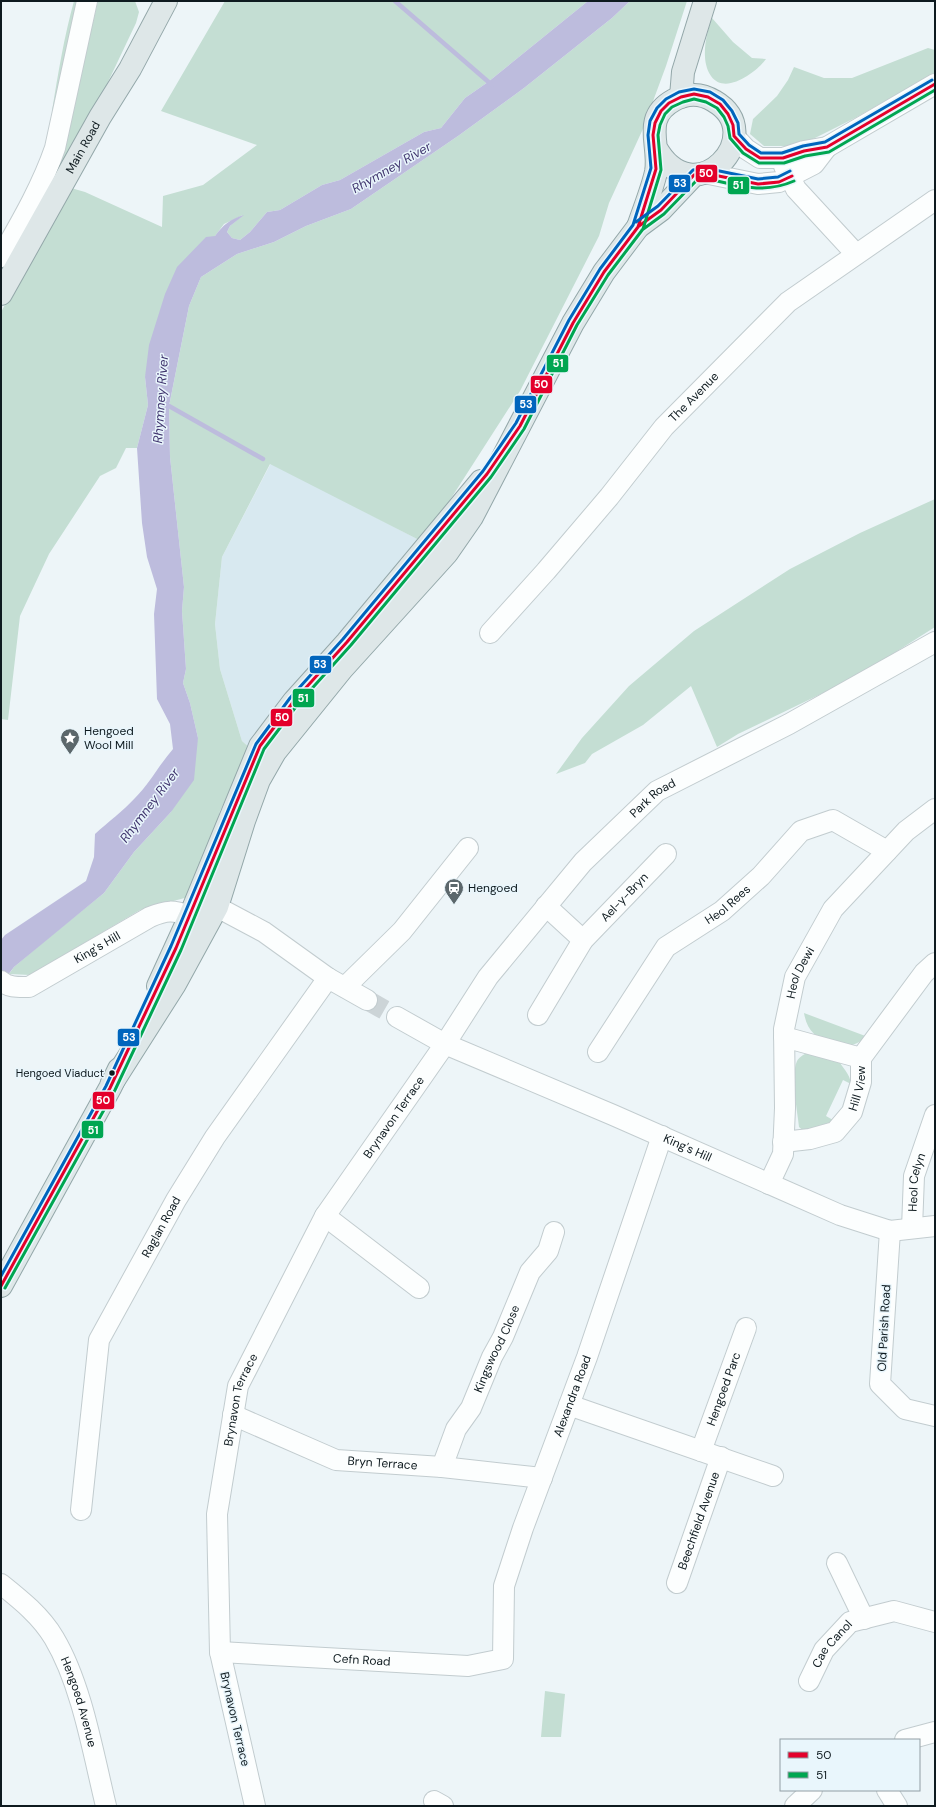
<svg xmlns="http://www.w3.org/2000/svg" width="936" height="1807" viewBox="0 0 936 1807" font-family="'DM Sans',sans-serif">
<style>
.built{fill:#d8e9f0}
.green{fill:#c4ded3}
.water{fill:#bdbcdd}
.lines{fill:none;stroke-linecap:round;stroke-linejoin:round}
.stream{stroke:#bdbcdd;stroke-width:4.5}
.minor-tunnel{stroke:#ccd4d7;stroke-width:20;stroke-dasharray:20 10;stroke-linecap:butt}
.minor-casing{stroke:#c2cccf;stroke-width:22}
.major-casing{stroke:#93a7a9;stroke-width:24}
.minor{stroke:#fcfefe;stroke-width:20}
.major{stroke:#dee7e8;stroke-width:22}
.bus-1-casing{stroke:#e9f6fc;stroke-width:6}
.bus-2-casing{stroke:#e9f6fc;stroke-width:6}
.bus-3-casing{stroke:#e9f6fc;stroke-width:6}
.bus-1{stroke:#e4002b;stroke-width:3}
.bus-2{stroke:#00a651;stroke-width:3}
.bus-3{stroke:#0065bd;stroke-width:3}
.bus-dot{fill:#0e1a1f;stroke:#e9f6fc;stroke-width:1.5}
.labels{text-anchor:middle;stroke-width:3;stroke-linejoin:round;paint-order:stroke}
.bus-label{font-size:11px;fill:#0e1a1f;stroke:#e9f6fc;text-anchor:end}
.street-label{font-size:12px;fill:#0e1a1f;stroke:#e9f6fc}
.poi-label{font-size:12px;fill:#0e1a1f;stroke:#e9f6fc;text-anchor:start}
.water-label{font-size:13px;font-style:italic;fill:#41366f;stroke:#e9f6fc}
.line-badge{stroke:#e9f6fc;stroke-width:1.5}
.badge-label{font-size:11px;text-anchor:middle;font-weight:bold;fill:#fff}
</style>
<rect width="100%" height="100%" fill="#edf5f8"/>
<path class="built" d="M271,463L423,542L251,749L242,741L220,669L215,624L222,557Z"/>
<path class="green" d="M74,1H80L55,112L52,111C58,74 64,37 74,1Z
M98,1H135L139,12L136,23L99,101L52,183L61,158Z
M225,1H588L488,82L465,98L441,128L424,132L340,180L322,185L280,210L267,212L250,232L240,240L232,238L227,232L230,226L243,215L224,224L215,236L145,377L148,405L137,448H126L116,468L100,476L49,554L20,616L8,720L1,719V312L71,188L85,192L162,227L163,196L203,185L257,145L161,111Z
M630,1H687L666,66L642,131L609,203L599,236L520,391L423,542L270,464L222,557L215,624L220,669L242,741L251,749L220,811L209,850L192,896L140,910L30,975L9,974L14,967L47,939L104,893L134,852L171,812L198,738L190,703L183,683L186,669L182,611L184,587L170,457L169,406L189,306L201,277L237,254L274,242L306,226L351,209L458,136L524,88L612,18Z
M712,18L733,42L752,58L766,59C757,72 725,96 711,76C700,60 706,35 712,18Z
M928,48L935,50V73L855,118L799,146H764L750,134L753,119L777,96L788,80L794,67L824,78H852Z
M935,499V627L858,676L738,734L717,747L691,686L643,725L592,754L585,763L556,774L582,738L629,686L694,631L790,569L860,533Z
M804,1013L868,1037C861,1041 854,1046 845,1046C841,1047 836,1045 832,1043C816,1038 807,1031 804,1013Z
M810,1051L838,1059C842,1068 850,1073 851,1084L843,1080L826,1116L833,1120C827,1128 815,1125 806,1133L799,1127L798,1119C796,1104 791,1074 797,1061C800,1056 805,1054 810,1051Z
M545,1691L565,1694L561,1737H541Z"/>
<path class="water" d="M588,1H630L612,18L524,88L458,136L351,209L306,226L274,242L237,254L201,277L189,306L169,406L170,457L184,587L182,611L186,669L183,683L190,703L198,738L194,780L171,812L134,852L104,893L14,967L1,984V940L5,935L86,881L94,857L95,834C108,822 123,811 135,798C150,783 159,765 173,749L170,724L157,699L154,614L157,589L147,557L142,523L137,448L148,405L145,377L149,345L165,294L177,267L206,237L215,236C223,225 230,219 244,215L230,226L227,232L232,238L240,240L250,232L267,212L280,210L322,185L340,180L424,132L441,128L465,98L488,82Z"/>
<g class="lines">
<path class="stream" d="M395,1L492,85
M169,406L263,459"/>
<path class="minor-tunnel" d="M367,1000L397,1017"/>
<g class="minor-casing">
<g id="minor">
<path d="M734,136L746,149L760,158H783L804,151L827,147L935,84"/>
<path d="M784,166L796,189L856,254"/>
<path d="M704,173L758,184L779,182L814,164L827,147"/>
<path d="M1,257C21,222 42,186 55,148L87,1"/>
<path id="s1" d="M490,633L546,571L609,497L664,427L788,302L935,200"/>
<path d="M546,906L583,940"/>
<path d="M217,907L264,932L328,978L367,1000"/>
<path id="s2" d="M1,981C9,988 19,987 29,987L150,917C167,910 173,910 190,916"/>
<path d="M345,987L402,931L468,848"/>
<path id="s3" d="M538,1015L583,940L666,854"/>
<path id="s4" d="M397,1017L445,1044L613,1115L840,1215L890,1231L935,1226"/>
<path d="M784,1037L861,1058"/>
<path id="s5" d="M598,1052L666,947L722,911L761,876L801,831L833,820L887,851"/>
<path id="s6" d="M783,1142L810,1139L835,1132L852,1112L861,1082V1058L924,973L935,963"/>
<path id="s7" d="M769,1184L783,1154L785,1108L784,1029L795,977L833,909L906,831L935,809"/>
<path d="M325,1216L419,1288"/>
<path id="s8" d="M912,1228L914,1176L935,1115"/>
<path d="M890,1231L880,1384L905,1409L935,1416"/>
<path d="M569,1405L773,1476"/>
<path id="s9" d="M233,1415L336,1460L442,1467L542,1478"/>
<path id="s10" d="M701,1451L746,1328"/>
<path id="s11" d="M442,1467L456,1429L471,1408L492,1357L503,1337L530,1272L548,1251L554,1232"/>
<path id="s12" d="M81,1510L99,1340L176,1200L215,1137L328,978"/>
<path d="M837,1563L864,1619"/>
<path id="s13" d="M677,1583L721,1457"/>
<path id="s14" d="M1,1584C21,1600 41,1616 54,1638C82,1685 93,1753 106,1806"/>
<path id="s15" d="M220,1652L468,1666L503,1659L504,1586L523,1528L587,1357L662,1136"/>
<path id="s16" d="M809,1681L824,1650L850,1622L894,1611L935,1622"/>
<path d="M905,1740L935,1732"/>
<path d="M887,1790L897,1806"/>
<path d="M434,1801L443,1806"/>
<path id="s17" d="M255,1806L220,1652L217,1514L238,1386L325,1216L445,1044L488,977L583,862L657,791L789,724L935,642"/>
<path d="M795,1806L812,1790"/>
</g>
</g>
<g class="major-casing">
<g id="major">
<path d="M681,97L683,72L705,1"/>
<path d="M638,227C644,209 652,190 656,172C661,145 641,118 674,100C687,93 701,93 714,101C771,134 695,217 656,148"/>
<path id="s18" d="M1,294L100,117L130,69L166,1"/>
<path d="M158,986L190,916L260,746L294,701L347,642L481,481"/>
<path d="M112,1083L175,984L217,907L244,821L259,780L275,752L342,669L447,553L472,517L573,323L604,272L638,227L661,210L694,175"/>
<path d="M1,1286L110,1088L119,1069"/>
</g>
</g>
<use href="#minor" class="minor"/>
<use href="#major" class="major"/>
<g class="bus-1-casing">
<path id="bus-1" d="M639,226L661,210L694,175L704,173L758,184L779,182L792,176
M1,1286L110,1088L176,948L260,746L294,701L347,642L487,474L520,426L573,323L604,272L638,227L656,169L653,135L655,123L661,111L669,103L681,97L694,94L708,97L720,104L728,114L733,125L734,136L746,149L760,158H783L804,151L827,147L935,84"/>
</g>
<g class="bus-2-casing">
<path id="bus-2" d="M642,230L664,214L697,180L704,178C737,185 762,195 794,181
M5,1288L115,1090L181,950L264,749L298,704L351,645L491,477L524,429L577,325L608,275L643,229L661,170L658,135L660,125L665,114L672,107L683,102L694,99L706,102L717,108L724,117L728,126L730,138L743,153L759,163H784L805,156L829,152L935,90"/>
</g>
<g class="bus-3-casing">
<path id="bus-3" d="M636,222L658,206L693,170L705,168L758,179L778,177L790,171
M1,1276L106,1086L171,946L256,744L290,698L343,639L483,471L516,423L569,320L600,269L633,225L651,168L648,135L650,121L657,108L666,99L679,92L694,89L710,92L723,100L732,111L738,123L739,134L749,145L761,153H782L803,146L825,142L932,80"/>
</g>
<use href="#bus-1" class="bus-1"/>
<use href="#bus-2" class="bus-2"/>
<use href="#bus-3" class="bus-3"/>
</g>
<defs>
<g id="sight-pin" transform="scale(1)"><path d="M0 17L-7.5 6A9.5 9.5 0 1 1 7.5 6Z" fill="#5c676b" stroke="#e9f6fc"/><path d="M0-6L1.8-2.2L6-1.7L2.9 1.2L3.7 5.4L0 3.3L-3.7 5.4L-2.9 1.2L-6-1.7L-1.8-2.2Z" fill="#fff"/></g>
<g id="station-pin" transform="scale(1)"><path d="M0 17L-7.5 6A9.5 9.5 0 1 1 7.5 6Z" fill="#5c676b" stroke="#e9f6fc"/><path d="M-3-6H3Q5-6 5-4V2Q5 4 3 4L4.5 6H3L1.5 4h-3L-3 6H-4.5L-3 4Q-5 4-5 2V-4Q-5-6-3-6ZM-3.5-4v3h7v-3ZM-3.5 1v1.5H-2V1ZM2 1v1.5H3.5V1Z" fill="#fff"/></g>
</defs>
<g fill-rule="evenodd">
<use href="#sight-pin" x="70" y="738"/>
<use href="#station-pin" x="454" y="888"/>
</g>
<circle class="bus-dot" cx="112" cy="1073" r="3.5"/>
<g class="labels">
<g class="bus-label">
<text x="104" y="1077">Hengoed Viaduct</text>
</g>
<g class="street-label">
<text dy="4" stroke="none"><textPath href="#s18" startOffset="168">Main Road</textPath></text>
<text dy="4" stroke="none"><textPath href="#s1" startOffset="312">The Avenue</textPath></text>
<text dy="4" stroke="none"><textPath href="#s17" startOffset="1150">Park Road</textPath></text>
<text dy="4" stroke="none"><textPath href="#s3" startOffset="147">Ael-y-Bryn</textPath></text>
<text dy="4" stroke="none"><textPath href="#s5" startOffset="200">Heol Rees</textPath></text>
<text dy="4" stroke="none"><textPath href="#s2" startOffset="108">King's Hill</textPath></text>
<text dy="4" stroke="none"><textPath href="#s7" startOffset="217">Heol Dewi</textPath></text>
<text dy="4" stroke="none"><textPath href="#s6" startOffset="104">Hill View</textPath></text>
<text dy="4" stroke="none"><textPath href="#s17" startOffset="737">Brynavon Terrace</textPath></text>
<text dy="4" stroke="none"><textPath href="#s4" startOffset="319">King's Hill</textPath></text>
<text dy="4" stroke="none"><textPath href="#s8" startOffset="46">Heol Celyn</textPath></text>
<text dy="4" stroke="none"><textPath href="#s12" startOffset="300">Raglan Road</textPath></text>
<text transform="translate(884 1328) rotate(-87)" y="4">Old Parish Road</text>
<text dy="4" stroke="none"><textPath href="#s11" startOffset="131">Kingswood Close</textPath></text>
<text dy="4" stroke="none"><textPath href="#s10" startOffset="66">Hengoed Parc</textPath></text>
<text dy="4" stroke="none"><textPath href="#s15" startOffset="559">Alexandra Road</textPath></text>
<text dy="4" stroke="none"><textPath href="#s17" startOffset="413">Brynavon Terrace</textPath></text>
<text dy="4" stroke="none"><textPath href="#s9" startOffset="159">Bryn Terrace</textPath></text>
<text dy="4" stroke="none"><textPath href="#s13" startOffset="66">Beechfield Avenue</textPath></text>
<text dy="4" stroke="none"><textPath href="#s16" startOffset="44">Cae Canol</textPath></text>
<text dy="4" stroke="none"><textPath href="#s15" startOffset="142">Cefn Road</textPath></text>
<text dy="4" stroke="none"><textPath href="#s14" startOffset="145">Hengoed Avenue</textPath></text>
<text transform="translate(235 1719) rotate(77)" y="4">Brynavon Terrace</text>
</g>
<g class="poi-label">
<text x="84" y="735">Hengoed<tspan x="84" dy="14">Wool Mill</tspan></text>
<text x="468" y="892">Hengoed</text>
</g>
<g class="water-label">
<text transform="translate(391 167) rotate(-30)" y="5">Rhymney River</text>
<text transform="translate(160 399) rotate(-86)" y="5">Rhymney River</text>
<text transform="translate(149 805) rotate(-53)" y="5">Rhymney River</text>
</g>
</g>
<g class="line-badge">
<rect x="695" y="164" width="23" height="19" rx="4" fill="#e4002b"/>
<rect x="668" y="174" width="23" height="19" rx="4" fill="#0065bd"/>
<rect x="727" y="176" width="23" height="19" rx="4" fill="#00a651"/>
<rect x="546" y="354" width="23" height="19" rx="4" fill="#00a651"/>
<rect x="530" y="375" width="23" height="19" rx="4" fill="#e4002b"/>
<rect x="514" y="395" width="23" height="19" rx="4" fill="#0065bd"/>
<rect x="309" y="655" width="23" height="19" rx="4" fill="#0065bd"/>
<rect x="292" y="688" width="23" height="20" rx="4" fill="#00a651"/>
<rect x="270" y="708" width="23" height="19" rx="4" fill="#e4002b"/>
<rect x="117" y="1028" width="23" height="19" rx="4" fill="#0065bd"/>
<rect x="92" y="1091" width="23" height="19" rx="4" fill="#e4002b"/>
<rect x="81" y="1120" width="23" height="19" rx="4" fill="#00a651"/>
</g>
<g class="badge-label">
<text x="706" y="177">50</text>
<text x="680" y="187">53</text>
<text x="738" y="189">51</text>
<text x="558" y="367">51</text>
<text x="541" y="388">50</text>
<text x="526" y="408">53</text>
<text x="320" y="668">53</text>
<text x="303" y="702">51</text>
<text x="282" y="721">50</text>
<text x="129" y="1041">53</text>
<text x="103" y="1104">50</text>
<text x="93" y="1134">51</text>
</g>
<rect width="936" height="1807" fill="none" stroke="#0e1a1f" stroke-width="4"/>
<rect x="780" y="1739" width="140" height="52" fill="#e9f6fc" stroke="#919ea4"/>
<rect x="788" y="1752" width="20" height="6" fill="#e4002b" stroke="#919ea4"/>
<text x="816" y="1759" font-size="12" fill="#0e1a1f">50</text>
<rect x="788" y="1772" width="20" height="6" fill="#00a651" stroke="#919ea4"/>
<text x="816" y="1779" font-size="12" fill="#0e1a1f">51</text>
</svg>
